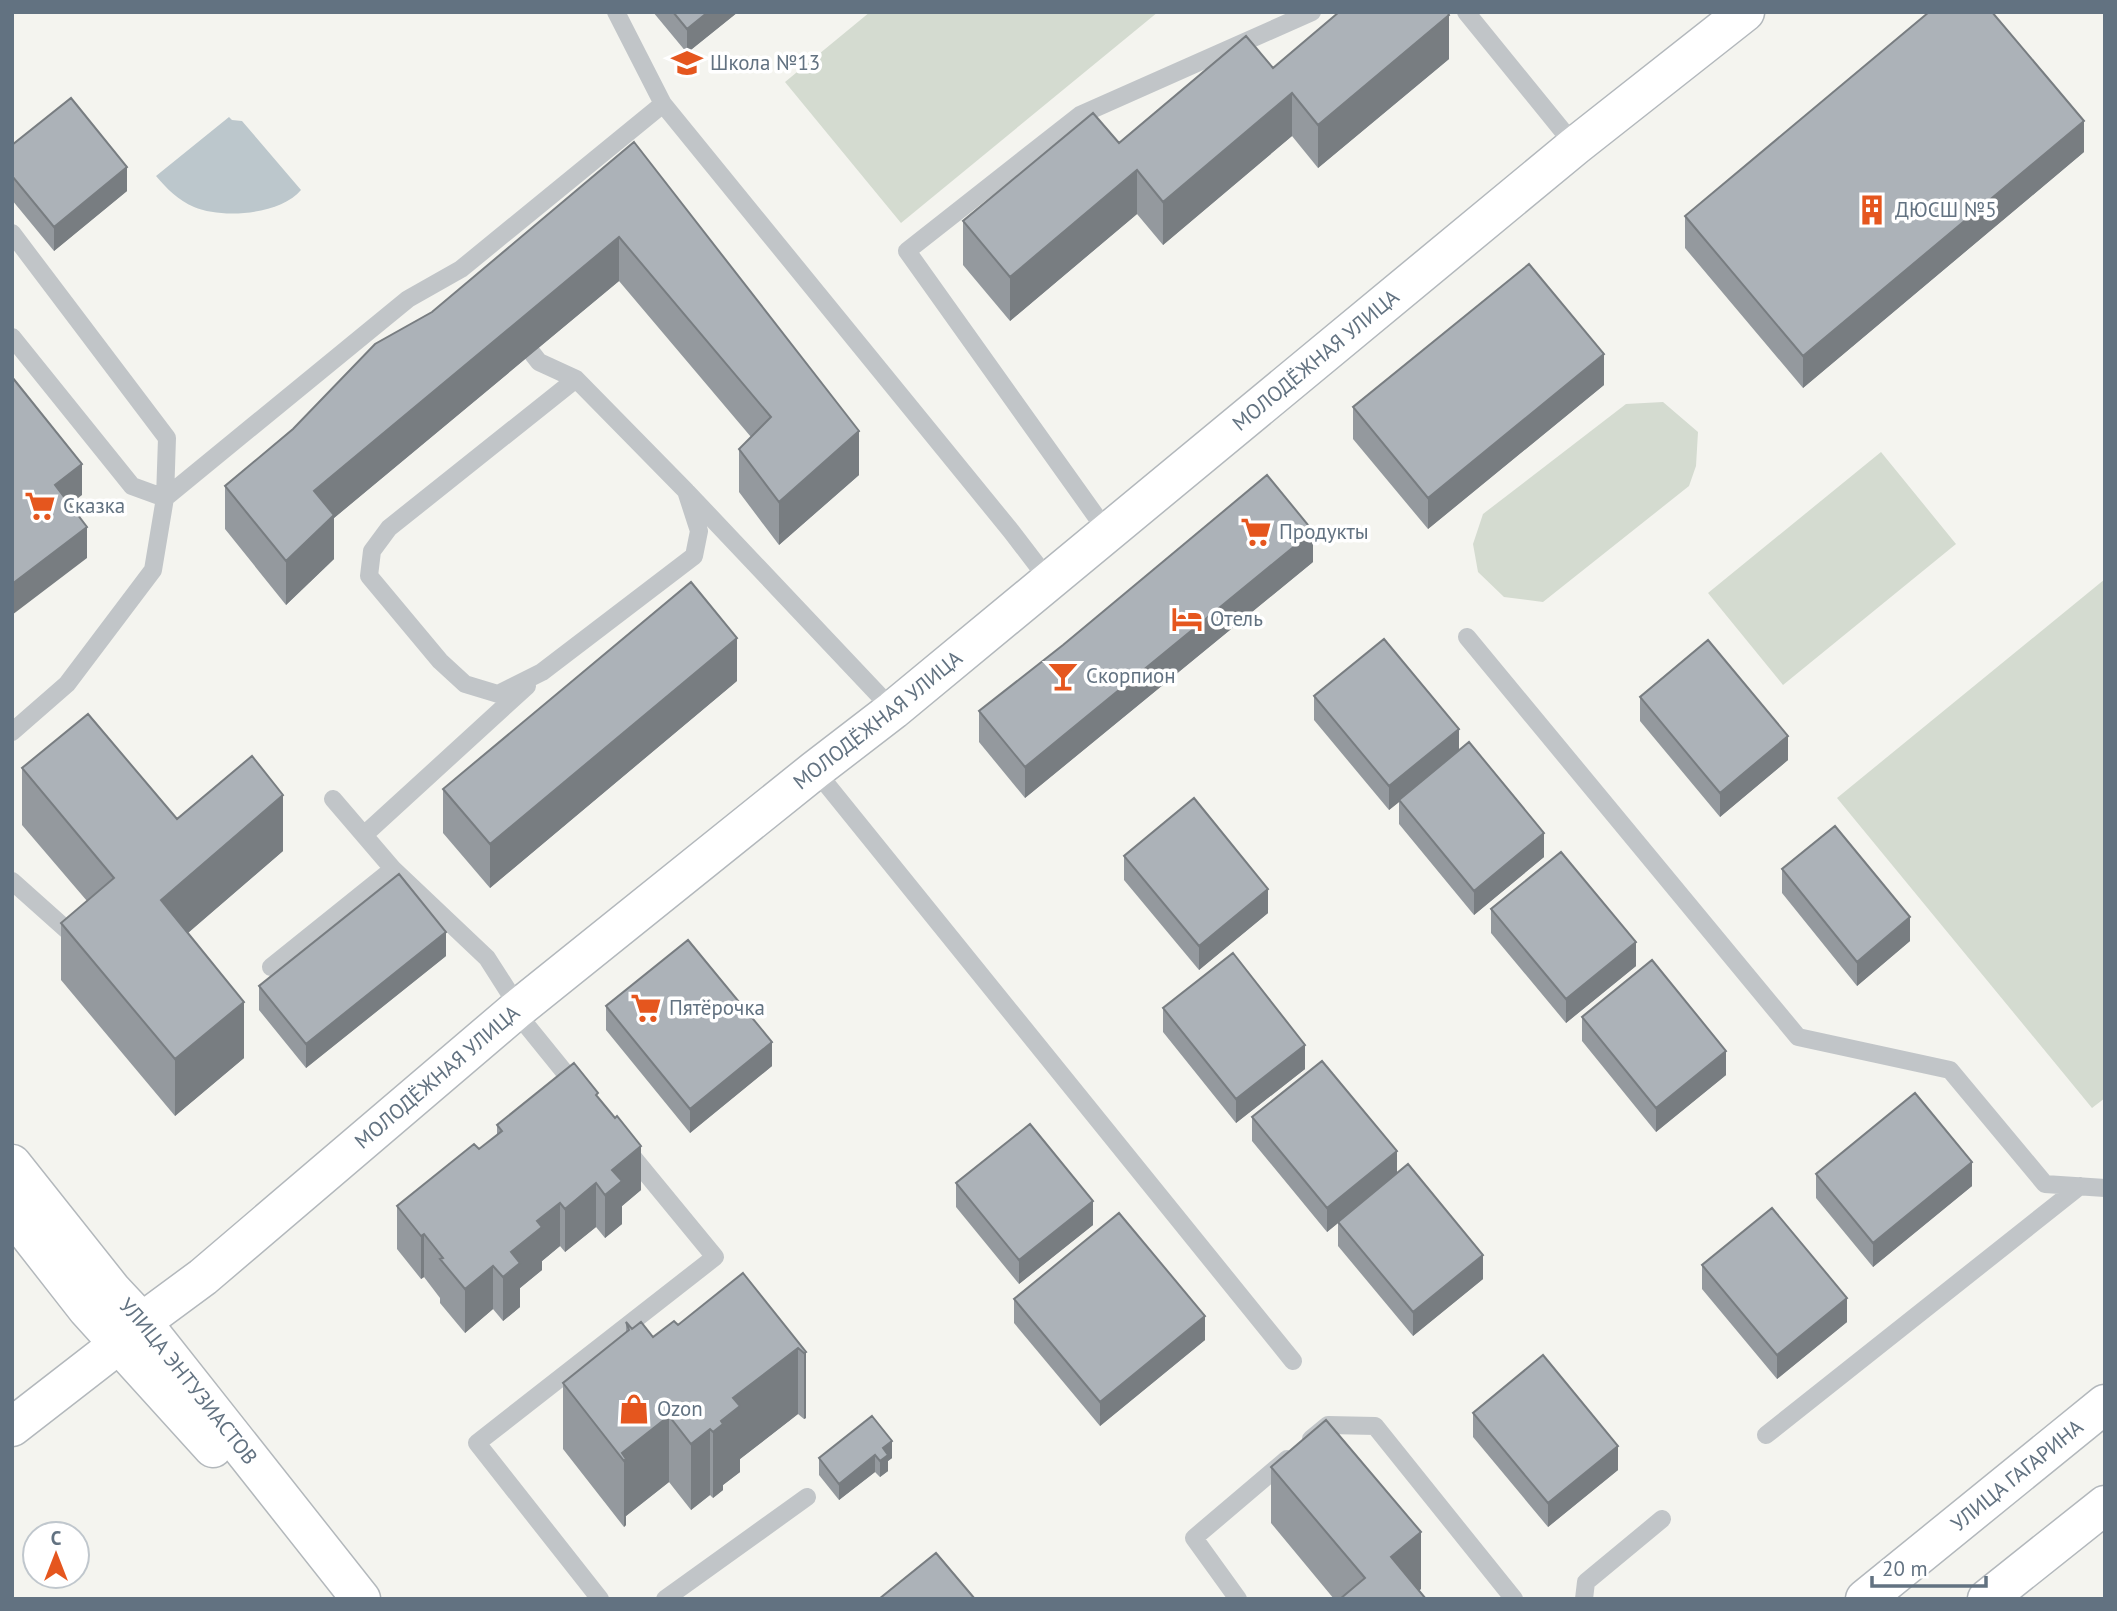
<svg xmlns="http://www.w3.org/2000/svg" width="2117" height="1611" viewBox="0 0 2117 1611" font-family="'PT Sans',sans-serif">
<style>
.green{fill:#d4dbd0}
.water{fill:#bcc7cc}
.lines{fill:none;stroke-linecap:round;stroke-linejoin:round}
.secondary-casing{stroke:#b3b8bc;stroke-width:41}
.lane{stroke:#c1c5c8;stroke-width:18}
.secondary{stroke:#fff;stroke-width:38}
.wall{fill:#94999e}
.shaded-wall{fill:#787d81}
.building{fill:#acb2b8;stroke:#787d81;stroke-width:2}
.labels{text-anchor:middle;stroke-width:7;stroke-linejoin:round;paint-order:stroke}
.poi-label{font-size:21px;fill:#627281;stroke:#fff;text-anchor:start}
.street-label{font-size:21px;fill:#627281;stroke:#fff}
</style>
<rect width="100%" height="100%" fill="#f4f4ef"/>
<path class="green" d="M870,12H1158L901,223L785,82Z
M1663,402L1698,432L1696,466L1689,486L1543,602L1504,597L1478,572L1473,544L1483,514L1626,404Z
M1881,452L1956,544L1783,685L1708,593Z
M2105,579V1098L2092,1108L1837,798Z"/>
<path class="water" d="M229,117L232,120L242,121L301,190C280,215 222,219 194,207C178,200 167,189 156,176Z"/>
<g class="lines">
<g class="secondary-casing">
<g id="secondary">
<path id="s1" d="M12,1164L112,1290L142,1322L361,1599"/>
<path d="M12,1213L87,1309L213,1448"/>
<path id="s2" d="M12,1427L119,1344L142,1322L203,1277L515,1011L815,770L893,710L1575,146L1745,12"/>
<path id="s3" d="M1865,1599L2105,1404"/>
<path d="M1987,1599L2105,1505"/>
</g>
</g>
<path class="lane" d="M616,12L663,104L1011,531L1050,582
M1466,12L1575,146
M12,233L167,438L165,498L132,486L12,337
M532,353L539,362L576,379L686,491L893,710
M576,379L389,528L372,551L369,576L440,661L465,684L498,694L542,672L694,556L699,531L686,491
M1108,533L907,251L1080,115L1312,12
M1467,637L1798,1037L1950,1070L2045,1184L2105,1188
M12,732L67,684L153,570L165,498L408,299L461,269L663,104
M815,770L1293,1361
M333,799L393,869L487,958L519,1008
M364,835L527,686
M12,881L77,939
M271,967L393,869
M515,1011L579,1090
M1766,1435L2080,1186
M1311,1439L1328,1425L1375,1426L1514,1599
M600,1599L477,1443L715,1257L627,1150
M665,1599L807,1497
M1238,1599L1194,1538L1287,1459
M1584,1599L1586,1582L1662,1519"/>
<use href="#secondary" class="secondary"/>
</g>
<path class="wall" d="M653,12H738L687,53Z
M1449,59L1318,168L1292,136L1163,245L1137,214L1010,321L963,265V221L1273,68Z
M634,142L859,475L779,545L739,492V449L751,437L619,281L334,518V559L286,605L225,529V486Z
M12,145L127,191L54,251L12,200Z
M2084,152L1803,388L1685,248V216Z
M1604,385L1428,529L1353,439V407Z
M1313,562L1025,798L979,742V711L1063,645Z
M737,681L490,888L443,833V789Z
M1314,696L1459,751L1544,857L1474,915L1399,824V802L1389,810L1314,720Z
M1640,697L1788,760L1720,817L1640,721Z
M22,768L177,819L283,851L188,933L244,1058L175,1116L61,980V923L87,901L22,825Z
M1124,856L1268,913L1199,970L1124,880Z
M1782,869L1910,941L1857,986L1782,893Z
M1491,909L1636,966L1566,1023L1491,933Z
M446,956L306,1068L259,1010V986Z
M606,1006L772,1066L690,1133L606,1030Z
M1163,1008L1305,1069L1236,1123L1163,1032Z
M1582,1017L1726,1075L1656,1132L1582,1041Z
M598,1098L641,1190L622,1206V1224L605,1238L596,1227L565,1252L560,1246L542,1261V1270L520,1288V1307L503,1321L493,1309L465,1333L440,1303V1298L424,1277L421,1279L397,1249V1206L479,1149L497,1135V1125Z
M1252,1117L1397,1173L1483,1279L1413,1336L1338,1246V1223L1327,1232L1252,1141Z
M1816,1174L1972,1186L1873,1267L1816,1198Z
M956,1183L1093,1225L1019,1284L956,1207Z
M1702,1265L1847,1322L1777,1379L1702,1289Z
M743,1273L806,1352V1418L804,1419L798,1414L740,1459V1472L723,1485V1490L713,1498L710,1495L691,1510L669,1482L626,1516V1525L624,1527L563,1449V1383L626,1333V1322L632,1329L653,1337L678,1325Z
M1014,1299L1205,1340L1100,1426L1014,1323Z
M1473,1413L1618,1470L1548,1527L1473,1437Z
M892,1441V1458L888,1461V1471L880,1477L875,1472L839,1500L819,1475V1458Z
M1271,1467L1421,1589L1419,1590L1426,1599H1334L1271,1523Z"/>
<path class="shaded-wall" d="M708,12H738L687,53V29Z
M1449,15V59L1318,168V125Z
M1292,93V136L1163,245V202Z
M2084,121V152L1803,388V356Z
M127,167V191L54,251V227Z
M1137,170V214L1010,321V277Z
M619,237V281L334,518V559L286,605V561L314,491Z
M1604,354V385L1428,529V498Z
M859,431V475L779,545V502Z
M82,464V495L55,516V485Z
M87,527V558L12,615V584Z
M1313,531V562L1025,798V767Z
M737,638V681L490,888V844Z
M1459,729V753L1399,800V802L1389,810V786Z
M1788,736V760L1720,817V793Z
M283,795V851L161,956V900Z
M1544,833V857L1474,915V891Z
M1268,889V913L1199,970V946Z
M1910,917V941L1857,986V962Z
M446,932V956L306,1068V1044Z
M1636,942V966L1566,1023V999Z
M244,1002V1058L175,1116V1059Z
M772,1042V1066L690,1133V1109Z
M1305,1045V1069L1236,1123V1099Z
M1726,1051V1075L1656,1132V1108Z
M641,1146V1190L622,1206V1224L605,1238V1195L612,1170Z
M1397,1151V1175L1327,1232V1208Z
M1972,1162V1186L1873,1267V1243Z
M596,1183V1227L565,1252V1209Z
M1093,1201V1225L1019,1284V1260Z
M560,1203V1246L542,1261V1270L520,1288V1307L503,1321V1277L511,1252L537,1221Z
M424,1234V1277L421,1279V1236Z
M1483,1255V1279L1413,1336V1312Z
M493,1266V1309L465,1333V1289Z
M1847,1298V1322L1777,1379V1355Z
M1205,1316V1340L1100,1426V1402Z
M798,1348V1414L740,1459V1472L723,1485V1490L713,1498V1432L721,1421L733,1398Z
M806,1352V1418L804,1419V1353Z
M669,1416V1482L626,1516V1525L624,1527V1461L622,1453Z
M710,1429V1495L691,1510V1444Z
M892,1441V1458L888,1461V1471L880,1477V1461L883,1448Z
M1618,1446V1470L1548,1527V1503Z
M875,1455V1472L839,1500V1484Z
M1421,1532V1589L1409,1599L1391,1557Z"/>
<path class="building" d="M673,12H708L687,29Z
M1339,12H1447L1449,15L1318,125L1292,93L1163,202L1137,170L1010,277L963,221L1093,113L1119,143L1246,36L1273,68Z
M1929,12H1992L2084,121L1803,356L1685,216Z
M71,98L127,167L54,227L12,176V145Z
M634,142L859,431L779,502L739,449L771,417L619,237L314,491L334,515L286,561L225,486L293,429L375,344L432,312Z
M1529,264L1604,354L1428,498L1353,407Z
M12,377L82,464L55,485L87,527L12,584Z
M1267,475L1313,531L1025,767L979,711L1063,645Z
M691,582L737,638L490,844L443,789Z
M1384,639L1459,729L1389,786L1314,696Z
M1708,640L1788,736L1720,793L1640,697Z
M88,714L177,819L252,756L283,795L161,900L244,1002L175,1059L61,923L114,878L22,768Z
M1469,742L1544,833L1474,891L1399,800Z
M1194,798L1268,889L1199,946L1124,856Z
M1835,826L1910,917L1857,962L1782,869Z
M1561,852L1636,942L1566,999L1491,909Z
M399,874L446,932L306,1044L259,986Z
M688,940L772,1042L690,1109L606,1006Z
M1233,953L1305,1045L1236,1099L1163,1008Z
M1652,960L1726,1051L1656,1108L1582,1017Z
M1322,1061L1397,1151L1327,1208L1252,1117Z
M574,1063L598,1093L596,1095L615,1118L617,1116L641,1146L612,1170L622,1181L605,1195L596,1183L565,1209L560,1203L537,1221L542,1227L511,1252L520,1263L503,1277L493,1266L465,1289L440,1259L443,1258L424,1234L421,1236L397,1206L474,1144L479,1149L502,1131L497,1125Z
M1915,1093L1972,1162L1873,1243L1816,1174Z
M1030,1124L1093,1201L1019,1260L956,1183Z
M1408,1164L1483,1255L1413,1312L1338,1222Z
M1772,1208L1847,1298L1777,1355L1702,1265Z
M1119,1213L1205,1316L1100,1402L1014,1299Z
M743,1273L806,1352L804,1353L798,1348L733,1398L740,1406L721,1421L723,1424L713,1432L710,1429L691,1444L669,1416L622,1453L626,1459L624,1461L563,1383L629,1330L626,1322L632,1329L641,1322L653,1337L674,1321L678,1325Z
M1543,1355L1618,1446L1548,1503L1473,1413Z
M872,1416L892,1441L883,1448L888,1455L880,1461L875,1455L839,1484L819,1458Z
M1326,1420L1421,1532L1391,1557L1426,1599H1340L1365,1578L1271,1467Z
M936,1553L975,1599H879Z"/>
<defs>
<g id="school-bare" transform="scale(2.415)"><path d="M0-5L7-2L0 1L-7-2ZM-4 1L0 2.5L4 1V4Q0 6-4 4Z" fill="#e5561e" stroke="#fff" stroke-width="2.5" paint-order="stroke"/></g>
<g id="building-bare" transform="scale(2.415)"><path d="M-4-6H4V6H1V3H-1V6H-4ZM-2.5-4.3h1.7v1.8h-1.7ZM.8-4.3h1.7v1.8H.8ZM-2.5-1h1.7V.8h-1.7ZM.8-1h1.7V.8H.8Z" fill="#e5561e" stroke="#fff" stroke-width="2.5" paint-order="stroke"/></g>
<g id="supermarket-bare" transform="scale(2.415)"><path d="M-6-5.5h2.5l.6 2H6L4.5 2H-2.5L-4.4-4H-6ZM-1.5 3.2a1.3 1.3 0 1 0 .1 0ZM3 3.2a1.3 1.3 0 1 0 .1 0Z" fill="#e5561e" stroke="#fff" stroke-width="2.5" paint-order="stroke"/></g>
<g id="hotel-bare" transform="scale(2.415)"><path d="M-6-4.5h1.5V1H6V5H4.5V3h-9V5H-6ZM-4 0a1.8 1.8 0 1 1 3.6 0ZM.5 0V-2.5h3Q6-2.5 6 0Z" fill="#e5561e" stroke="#fff" stroke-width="2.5" paint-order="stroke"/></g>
<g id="bar-bare" transform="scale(2.415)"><path d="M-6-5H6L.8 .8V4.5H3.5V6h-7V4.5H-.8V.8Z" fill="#e5561e" stroke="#fff" stroke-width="2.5" paint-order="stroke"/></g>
<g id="shop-bare" transform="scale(2.415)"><path d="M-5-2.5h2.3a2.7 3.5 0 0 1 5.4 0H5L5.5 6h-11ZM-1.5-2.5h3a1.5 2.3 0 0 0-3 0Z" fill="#e5561e" stroke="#fff" stroke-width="2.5" paint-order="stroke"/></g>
</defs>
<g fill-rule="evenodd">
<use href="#school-bare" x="687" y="63"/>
<use href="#building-bare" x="1872" y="210"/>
<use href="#supermarket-bare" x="40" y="506"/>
<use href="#supermarket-bare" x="1256" y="532"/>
<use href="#hotel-bare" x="1187" y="619"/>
<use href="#bar-bare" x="1063" y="676"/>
<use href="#supermarket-bare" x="646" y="1008"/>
<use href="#shop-bare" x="634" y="1409"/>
</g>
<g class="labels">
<g class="poi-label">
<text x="710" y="70">Школа №13</text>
<text x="1895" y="217">ДЮСШ №5</text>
<text x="63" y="513">Сказка</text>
<text x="1279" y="539">Продукты</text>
<text x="1210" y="626">Отель</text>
<text x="1086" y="683">Скорпион</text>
<text x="669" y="1015">Пятёрочка</text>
<text x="657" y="1416">Ozon</text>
</g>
<g class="street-label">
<text dy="7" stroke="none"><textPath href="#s2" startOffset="1685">МОЛОДЁЖНАЯ УЛИЦА</textPath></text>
<text dy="7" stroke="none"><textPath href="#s2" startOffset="1118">МОЛОДЁЖНАЯ УЛИЦА</textPath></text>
<text dy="7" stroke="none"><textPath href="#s2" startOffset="551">МОЛОДЁЖНАЯ УЛИЦА</textPath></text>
<text dy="7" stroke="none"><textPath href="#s1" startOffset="280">УЛИЦА ЭНТУЗИАСТОВ</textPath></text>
<text dy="7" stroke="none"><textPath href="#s3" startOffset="196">УЛИЦА ГАГАРИНА</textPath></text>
</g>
</g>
<rect width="2117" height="1611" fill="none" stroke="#627281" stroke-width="28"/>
<g transform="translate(56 1555)"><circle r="33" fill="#ffffff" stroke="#c0c7cd" stroke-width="2"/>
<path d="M0-5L12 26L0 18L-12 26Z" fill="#e5561e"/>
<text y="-10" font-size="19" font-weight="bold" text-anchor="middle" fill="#627281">С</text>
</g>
<path d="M1872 1576v10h114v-10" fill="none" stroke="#627281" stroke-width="3.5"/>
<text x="1882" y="1576" font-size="21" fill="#627281" stroke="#ffffff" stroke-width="5" paint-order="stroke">20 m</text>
</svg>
